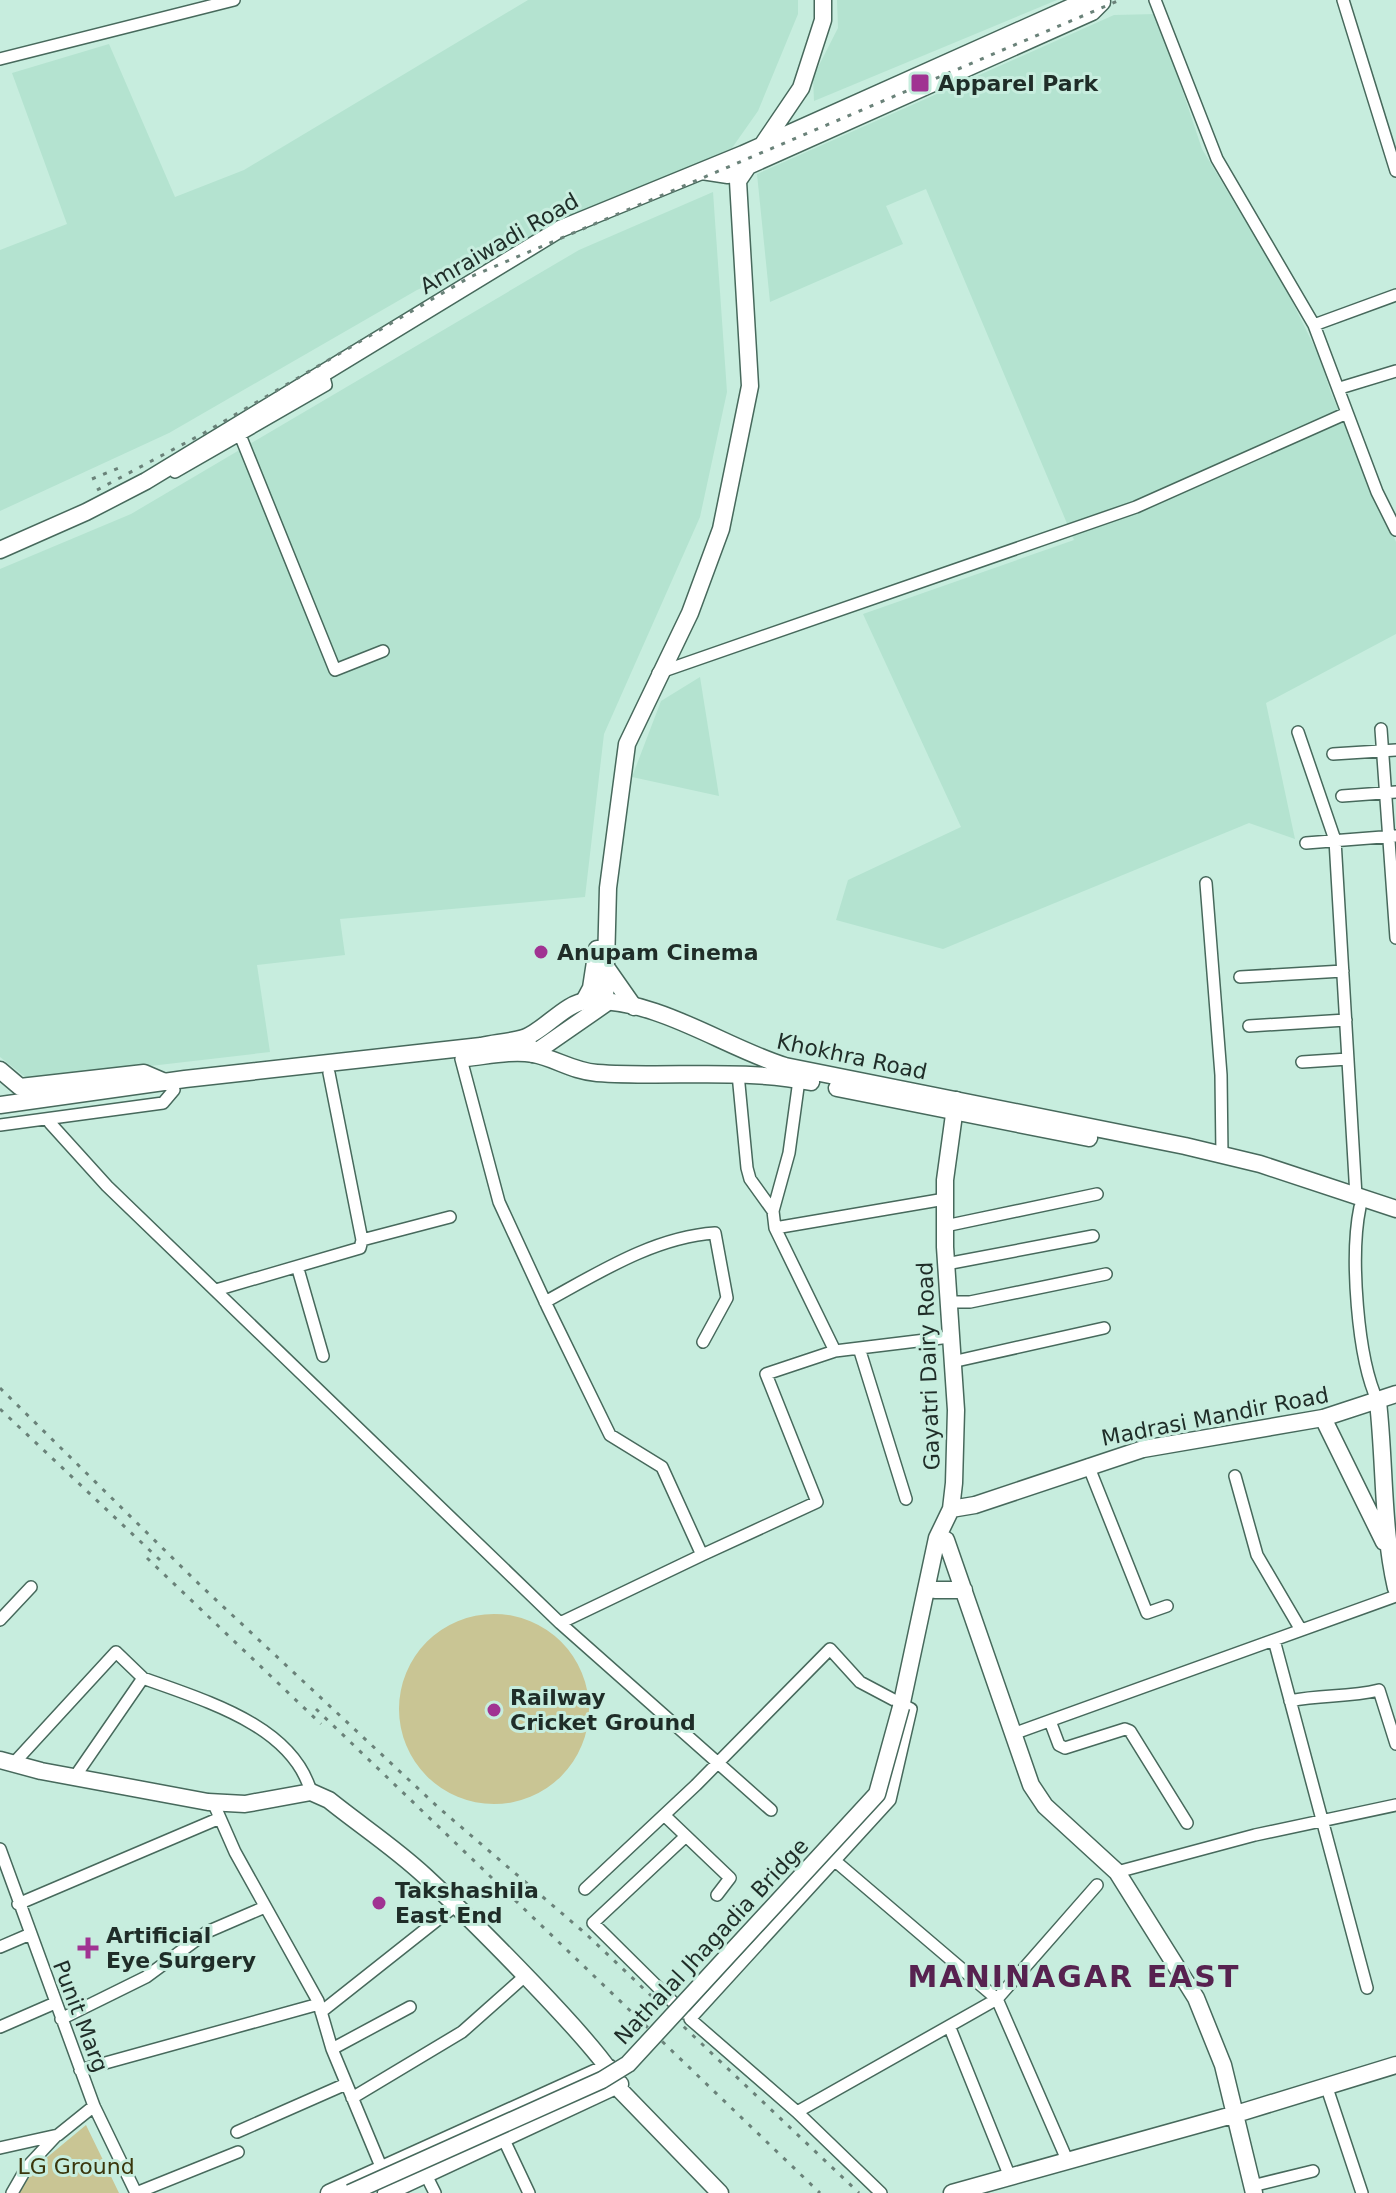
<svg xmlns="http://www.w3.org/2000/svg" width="1396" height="2193" viewBox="0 0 1396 2193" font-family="'DejaVu Sans',sans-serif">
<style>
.built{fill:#b4e3d0}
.green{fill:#c9c594}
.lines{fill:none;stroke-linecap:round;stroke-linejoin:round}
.street-casing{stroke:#47695c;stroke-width:14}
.secondary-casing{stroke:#47695c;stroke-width:19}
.primary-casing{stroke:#47695c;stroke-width:19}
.street{stroke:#fff;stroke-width:11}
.secondary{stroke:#fff;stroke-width:16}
.primary{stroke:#fff;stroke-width:16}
.rail{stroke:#6a8279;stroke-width:3;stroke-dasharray:4 8;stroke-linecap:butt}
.secondary-bridge-casing{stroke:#47695c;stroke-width:19;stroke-linecap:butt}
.secondary-bridge{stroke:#fff;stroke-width:16}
.poi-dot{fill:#a03392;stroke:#c7edde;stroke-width:3}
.labels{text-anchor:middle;stroke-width:6;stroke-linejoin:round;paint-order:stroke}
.poi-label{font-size:22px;font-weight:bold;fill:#1f2d28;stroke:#c7edde;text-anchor:start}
.street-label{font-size:22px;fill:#1f2d28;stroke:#c7edde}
.park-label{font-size:22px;fill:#3a360c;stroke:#c7edde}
.district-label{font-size:30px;font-weight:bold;letter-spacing:2px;fill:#572250;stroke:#c7edde}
</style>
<rect width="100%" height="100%" fill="#c7edde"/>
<path class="built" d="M528,0H798V14L758,111L732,148L417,290L169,433L0,511V250L67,224L12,73L109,44L175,197L244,170Z
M837,0H1057L814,101L813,77L838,28Z
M1157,14L1202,149L1285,287L1319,356L1331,393L1396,542V634L1266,703L1295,839L1249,823L943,949L836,920L848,880L961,827L863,614L1074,540L926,189L886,206L903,244L770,302L757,174L1114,15Z
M713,192L727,392L700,517L604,734L585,897L340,919L345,955L257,965L270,1052L29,1080L0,1057V569L131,514L579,250Z
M700,677L719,796L632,777L661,701Z"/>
<path class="green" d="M399 1709a95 95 0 1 1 190 0a95 95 0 1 1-190 0Z
M86,2125L119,2193H18L39,2164Z"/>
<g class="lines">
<g class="street-casing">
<path id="street" d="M1155,0L1217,159L1314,325L1377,492L1396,530
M1343,0L1396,171
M0,59L234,0
M1314,325L1396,295
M1340,388L1396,371
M240,435L335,670L383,651
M175,472L326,385L323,373
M658,673L1136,507L1347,413
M1381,729L1396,938
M1298,732L1335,840L1356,1196
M1333,754L1396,750
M1342,796L1396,792
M1306,843L1395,836
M1206,883L1221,1075L1222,1155
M1240,977L1343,971
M1249,1026L1346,1020
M461,1059L499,1202L548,1308L610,1435L662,1467L702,1555L817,1502L766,1374L835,1351L950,1337
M1302,1062L1348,1059
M738,1074L747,1168L750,1179L773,1211
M50,1123L107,1186L560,1623L702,1555
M0,1125L163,1103L174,1090
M1360,1207C1350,1255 1357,1358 1378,1402
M945,1226L1097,1194
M775,1228L773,1211L789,1153L799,1080
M362,1240L450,1217
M946,1264L1093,1236
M298,1269L323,1356
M216,1290L360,1248L362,1240L329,1073
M545,1302C598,1273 654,1237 715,1233L727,1298L703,1342
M948,1302H970L1106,1274
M859,1348L906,1499
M835,1351L775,1228L945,1199
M952,1362L1104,1328
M1088,1465L1147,1613L1167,1606
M1235,1476L1257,1555L1301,1630
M0,1620L31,1587
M560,1623L771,1810
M1274,1640L1367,1988
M143,1678C202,1700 292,1724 311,1792
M1290,1701C1323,1694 1346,1698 1379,1690L1396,1744
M1050,1721L1059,1745L1065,1748L1125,1729L1130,1731L1187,1823
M1013,1734L1396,1596
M13,1764L116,1652L143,1678L74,1778
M213,1802L235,1852L318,2001L332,2049L382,2169
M664,1815L730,1878L717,1895
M0,1849L94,2106L136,2193
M834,1860L997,1999L797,2112L881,2193
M1117,1872L1255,1835L1396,1805
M585,1889L696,1785L830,1649L860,1682L911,1709L890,1800L690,2019L797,2112
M18,1904L220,1818
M0,1947L28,1935
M321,2012L455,1906
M684,2013L593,1923L686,1836
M61,2019L146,1977L207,1932L265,1907
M0,2027L55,2003
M950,2028L1010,2177
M332,2049L410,2007
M80,2070L319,2004
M1327,2088L1362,2193
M352,2098L462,2032L525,1976
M237,2132L346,2084
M504,2140L529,2193
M0,2148L58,2135L94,2106
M1068,2162L997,1999L1097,1885
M426,2175L435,2193
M1252,2186L1313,2171
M12,2193L27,2167L55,2137
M136,2193L238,2152"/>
</g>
<g class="secondary-casing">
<path id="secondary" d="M702,171L728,175L1092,12L1102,2
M0,550L86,512L146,481L560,229L743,154L1087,0
M606,967L634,1007
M584,1001L591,988L597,949
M528,1044L533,1054L605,1004L608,888L627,744L690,613L721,529L750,386L738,181L801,88L823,20V0
M0,1070L20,1087L144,1073L165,1082
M1378,1402C1385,1464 1382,1527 1396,1588
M1323,1418L1384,1542
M951,1509L975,1505L1143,1449L1323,1418L1396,1394
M946,1540L1031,1785L1045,1806L1117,1872L1196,1998L1223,2065L1254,2193
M935,1590H964
M901,1707L937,1538L951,1509L954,1483L956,1410L945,1247V1180L956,1100
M0,1760L41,1771L208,1802L245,1804L311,1792L329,1800C360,1825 395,1848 425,1876C454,1903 619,2064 620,2090L720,2193
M329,2193L608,2067
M386,2193L620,2084
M952,2193L1236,2114L1396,2065"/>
</g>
<g class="primary-casing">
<path id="primary" d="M466,1058C486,1056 513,1050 533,1054C555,1058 572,1071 597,1073C669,1078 740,1068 811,1082
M837,1088L1089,1138
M0,1105L185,1079L481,1046C495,1043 510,1042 524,1038C544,1031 566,1002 587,1001C658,998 721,1046 785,1066L1185,1146L1260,1164L1396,1209"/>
</g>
<use href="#street" class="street"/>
<use href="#secondary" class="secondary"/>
<use href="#primary" class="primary"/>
<path class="rail" d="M92,479L121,467
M97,490L204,433L470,277L1120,0
M0,1388L200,1585L439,1808L586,1934L859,2193
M0,1409L160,1560
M147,1558L321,1724
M316,1709L820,2193"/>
<g class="secondary-bridge-casing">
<path id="secondary-bridge" d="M350,2193L602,2080L628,2064L877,1794L901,1707"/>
</g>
<use href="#secondary-bridge" class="secondary-bridge"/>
</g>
<g class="poi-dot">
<rect x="910" y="73" width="20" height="20" rx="4"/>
<circle cx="541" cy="952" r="8"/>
<circle cx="494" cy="1710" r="8"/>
<circle cx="379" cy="1903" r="8"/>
<path d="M84 1936h8v8h8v8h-8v8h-8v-8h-8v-8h8z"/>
</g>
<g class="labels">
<g class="poi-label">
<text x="938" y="91">Apparel Park</text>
<text x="557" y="960">Anupam Cinema</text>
<text x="510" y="1705">Railway<tspan x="510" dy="25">Cricket Ground</tspan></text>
<text x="395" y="1898">Takshashila<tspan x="395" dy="25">East End</tspan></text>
<text x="106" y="1943">Artificial<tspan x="106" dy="25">Eye Surgery</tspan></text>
</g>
<g class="street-label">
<text transform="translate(499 243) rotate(-30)" y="8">Amraiwadi Road</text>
<text transform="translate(852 1056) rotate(12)" y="8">Khokhra Road</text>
<text transform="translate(928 1366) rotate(-92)" y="8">Gayatri Dairy Road</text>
<text transform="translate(1215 1416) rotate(-11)" y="8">Madrasi Mandir Road</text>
<text transform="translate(711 1941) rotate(-47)" y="8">Nathalal Jhagadia Bridge</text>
<text transform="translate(81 2016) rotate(69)" y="8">Punit Marg</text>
</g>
<g class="park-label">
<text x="76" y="2174">LG Ground</text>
</g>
<g class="district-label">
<text x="1074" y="1987">MANINAGAR EAST</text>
</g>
</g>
</svg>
